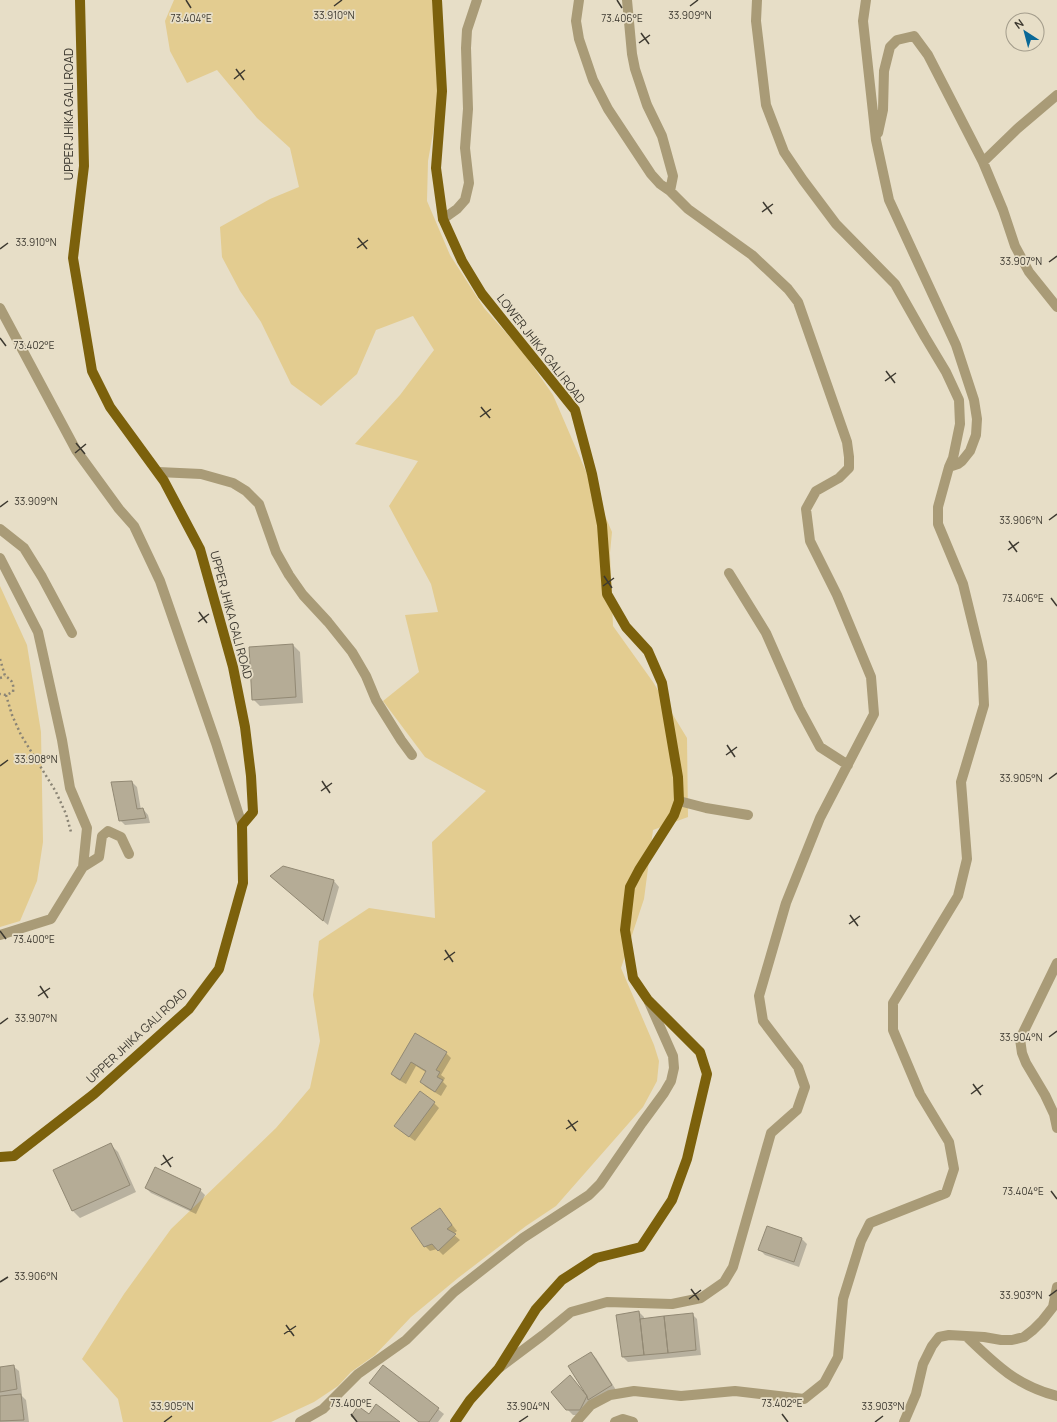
<svg xmlns="http://www.w3.org/2000/svg" width="1057" height="1422" viewBox="0 0 1057 1422" font-family="Manrope,sans-serif">
<style>
.green{fill:#e3cc90}
.shadow{fill:#0003}
.building{fill:#b5ac96;stroke:#928974}
.lines{fill:none;stroke-linecap:round;stroke-linejoin:round}
.path{stroke:#8a8475;stroke-width:2.5;stroke-dasharray:2 3;stroke-linecap:butt}
.minor{stroke:#a99b77;stroke-width:10}
.major{stroke:#7c610c;stroke-width:10}
.ticks{fill:none;stroke:#3d3930;stroke-width:1.5}
.labels{text-anchor:middle;stroke-width:3.5;stroke-linejoin:round;paint-order:stroke}
.street-label{font-size:12px;fill:#3d3930;stroke:#e7dec7}
.ticks-label{font-size:10px;text-anchor:middle;fill:#3d3930;stroke:#e7dec7;stroke-width:3.5;stroke-linejoin:round;paint-order:stroke}
</style>
<rect width="100%" height="100%" fill="#e7dec7"/>
<path class="green" d="M174,0H432L434,19L438,105L428,161L427,201L450,255L484,308L523,352L553,395L612,532L610,553L613,626L653,682L687,738L688,817L653,830L644,899L621,968L654,1045L659,1061L657,1081L643,1107L556,1206L526,1226L458,1278L411,1317L375,1355L351,1372L338,1386L314,1402L271,1422H123L118,1399L82,1359L124,1294L171,1229L276,1128L310,1088L320,1041L313,995L319,941L369,908L435,918L432,842L486,791L425,757L383,701L419,672L405,615L438,612L431,584L389,506L418,461L355,444L400,395L434,350L413,316L376,330L357,374L321,406L291,384L261,322L240,291L222,257L220,227L270,199L299,187L290,148L257,118L217,70L187,83L170,51L165,21Z
M0,586L27,645L41,732L43,842L37,881L20,921L0,927Z"/>
<path class="shadow" d="M293,645L300,652L303,703L260,706L253,699Z
M132,782L137,787L141,810L143,809L148,815L150,823L125,825L120,820Z
M271,876L334,881L339,887L328,925Z
M416,1034L446,1053L451,1058L441,1075L445,1078L443,1082L447,1086L441,1096L426,1087L421,1082L427,1073L416,1066L406,1084L397,1079L392,1074Z
M434,1103L439,1108L415,1141L401,1131Z
M111,1145L118,1152L136,1192L80,1218L73,1211L54,1170Z
M146,1188L200,1190L205,1195L196,1214L151,1193Z
M440,1209L457,1231L453,1234L460,1240L443,1255L437,1249L430,1251L425,1246Z
M802,1239L807,1244L799,1267L765,1255L760,1250Z
M639,1312L644,1317V1319L692,1314L697,1319L701,1355L628,1362L623,1357L617,1315Z
M591,1353L596,1358L616,1390L585,1415H573L567,1409L575,1382L587,1395Z
M13,1366L19,1371L22,1394L21,1395L26,1400L29,1422H0V1368Z
M384,1366L444,1414L438,1422H419Z"/>
<path class="building" d="M293,644L296,697L252,700L249,647Z
M132,781L137,809L143,808L146,818L119,821L111,782Z
M283,866L334,880L323,921L270,876Z
M415,1033L447,1052L436,1070L440,1072L437,1077L443,1080L435,1092L420,1082L426,1071L411,1062L400,1080L391,1074Z
M420,1091L435,1102L409,1137L394,1126Z
M111,1143L130,1185L72,1211L53,1170Z
M155,1167L201,1189L191,1210L145,1188Z
M440,1208L452,1225L447,1229L456,1234L438,1251L432,1244L424,1247L411,1228Z
M767,1226L802,1238L794,1262L758,1250Z
M639,1311L644,1355L622,1357L616,1315Z
M693,1313L696,1350L668,1353L664,1316Z
M664,1316L668,1353L644,1355L640,1319Z
M591,1352L612,1385L588,1400L587,1396L568,1366Z
M14,1365L17,1389L0,1392V1367Z
M383,1365L439,1408L429,1422H419L369,1383Z
M570,1375L587,1396L580,1410H566L551,1392Z
M21,1394L24,1420L0,1421V1396Z
M376,1404L400,1422H358L351,1416L358,1406L369,1414Z"/>
<g class="lines">
<path class="path" d="M0,659L5,676C12,680 14,683 13,692L6,695L0,694
M0,678L5,676
M6,695L12,715L21,735L56,792L66,814L71,832"/>
<path class="minor" d="M627,0L632,54L635,69L647,105L662,136L673,176L670,191
M757,0L756,21L766,105L784,152L803,180L836,224L895,284L925,337L946,372L959,400L960,424L953,458L949,467
M878,133L883,110L884,71L890,47L897,40L914,36L928,55L983,162L1003,210L1015,246L1029,272L1057,307
M983,162L1017,129L1057,95
M443,219L457,209L465,200L469,183L465,148L468,109L466,48L467,30L477,0
M0,308L76,450L119,509L134,526L160,581L216,743L242,825
M158,472L201,474L233,483L246,491L259,504L276,552L289,575L303,595L328,622L352,652L366,676L376,700L401,740L412,755
M0,529L24,548L42,577L72,633
M0,558L38,632L62,740L70,788L87,828L83,867L51,919L0,935
M729,573L766,633L799,708L820,747L848,765
M679,801L706,808L748,815
M83,867L99,857L102,836L108,831L121,837L129,854
M1057,963L1020,1039L1022,1053L1026,1063L1045,1095L1054,1114L1057,1128
M967,1337C996,1365 1016,1385 1057,1396
M499,1368L543,1335L571,1312L607,1302L672,1304L701,1298L724,1282L733,1267L771,1133L797,1110L805,1087L798,1067L763,1021L759,996L786,903L820,818L874,714L871,677L837,595L810,541L806,509L816,491L839,478L849,468V457L847,442L798,302L788,289L752,255L688,209L670,191L660,184L651,174L608,109L593,80L579,39L576,21L579,0
M300,1422L323,1409L358,1374L406,1340L454,1292L523,1238L589,1195L600,1184L642,1123L664,1093L671,1081L674,1068L673,1056L649,1002
M576,1422L591,1405L610,1395L634,1391L681,1396L735,1391L804,1399L824,1383L838,1357L843,1299L861,1241L870,1223L946,1193L954,1169L949,1142L920,1094L893,1030V1003L958,896L967,859L961,782L984,705L982,662L963,584L938,524V507L949,467L958,464L962,461L970,451L976,435L977,419L974,400L956,345L889,200L876,140L863,21L866,0
M615,1422L623,1419L633,1422
M904,1422L916,1394L923,1364L932,1346L939,1337L949,1335L984,1337L1001,1340H1012L1024,1337L1033,1330L1042,1321L1053,1307L1057,1287"/>
<path class="major" d="M437,0L442,91L436,168L443,219L462,261L482,294L575,410L592,474L602,525L607,594L626,627L648,651L662,683L678,777L679,801L674,815L639,870L630,887L625,930L633,978L648,1000L700,1052L707,1074L687,1159L672,1200L641,1247L596,1258L562,1280L536,1309L499,1368L470,1400L455,1422
M0,1157L14,1156L94,1094L189,1009L219,969L243,883L242,825L253,812L251,776L245,727L233,667L200,549L164,481L110,407L92,371L73,258L84,166L80,0"/>
</g>
<path class="ticks" d="M186,0L191,8M617,0L622,8M334,6L342,0M690,6L698,0M641,33L649,44M639,43L650,35M236,69L244,80M234,79L245,70M763,202L772,214M762,212L773,204M358,238L367,249M357,248L368,240M0,249L8,243M1049,262L1057,256M0,338L6,346M886,371L895,383M885,381L896,373M481,407L490,418M480,417L491,409M76,443L85,454M75,453L86,444M0,507L8,501M1049,520L1057,514M1009,541L1017,552M1008,550L1019,542M604,576L612,588M603,586L614,578M1051,598L1057,606M199,612L207,623M198,622L209,614M727,745L735,757M726,755L737,747M0,766L8,760M1049,779L1057,773M322,781L330,793M321,791L332,783M850,915L858,926M849,924L860,916M0,931L6,939M445,950L453,962M444,960L455,952M40,986L48,998M38,996L50,988M0,1024L8,1018M1049,1037L1057,1031M973,1084L981,1095M971,1094L983,1085M568,1120L576,1131M566,1129L578,1121M163,1155L171,1167M161,1165L173,1157M1051,1191L1057,1199M0,1282L8,1277M691,1289L699,1300M1049,1296L1057,1290M689,1299L701,1290M286,1325L294,1336M284,1334L296,1326M351,1414L357,1422M782,1414L788,1422M164,1422L172,1416M519,1422L528,1416M875,1422L883,1416"/>
<g class="labels">
<g class="street-label">
<text transform="translate(69 114) rotate(-90)" y="4">UPPER JHIKA GALI ROAD</text>
<text transform="translate(541 349) rotate(52)" y="4">LOWER JHIKA GALI ROAD</text>
<text transform="translate(231 615) rotate(75)" y="4">UPPER JHIKA GALI ROAD</text>
<text transform="translate(137 1036) rotate(-43)" y="4">UPPER JHIKA GALI ROAD</text>
</g>
</g>
<g class="ticks-label">
<text x="334" y="19">33.910°N</text>
<text x="690" y="19">33.909°N</text>
<text x="191" y="22">73.404°E</text>
<text x="622" y="22">73.406°E</text>
<text x="36" y="246">33.910°N</text>
<text x="1021" y="265">33.907°N</text>
<text x="34" y="349">73.402°E</text>
<text x="36" y="505">33.909°N</text>
<text x="1021" y="524">33.906°N</text>
<text x="1023" y="602">73.406°E</text>
<text x="36" y="763">33.908°N</text>
<text x="1021" y="782">33.905°N</text>
<text x="34" y="943">73.400°E</text>
<text x="36" y="1022">33.907°N</text>
<text x="1021" y="1041">33.904°N</text>
<text x="1023" y="1195">73.404°E</text>
<text x="36" y="1280">33.906°N</text>
<text x="1021" y="1299">33.903°N</text>
<text x="351" y="1407">73.400°E</text>
<text x="782" y="1407">73.402°E</text>
<text x="172" y="1410">33.905°N</text>
<text x="528" y="1410">33.904°N</text>
<text x="883" y="1410">33.903°N</text>
</g>
<g transform="translate(1025 32) rotate(324)"><circle r="19" fill="#e7dec7" stroke="#a39c8b"/>
<path d="M0-3L7 15L0 10L-7 15Z" fill="#096897"/>
<text y="-6" font-size="11" font-weight="bold" text-anchor="middle" fill="#3d3930">N</text>
</g>
</svg>
